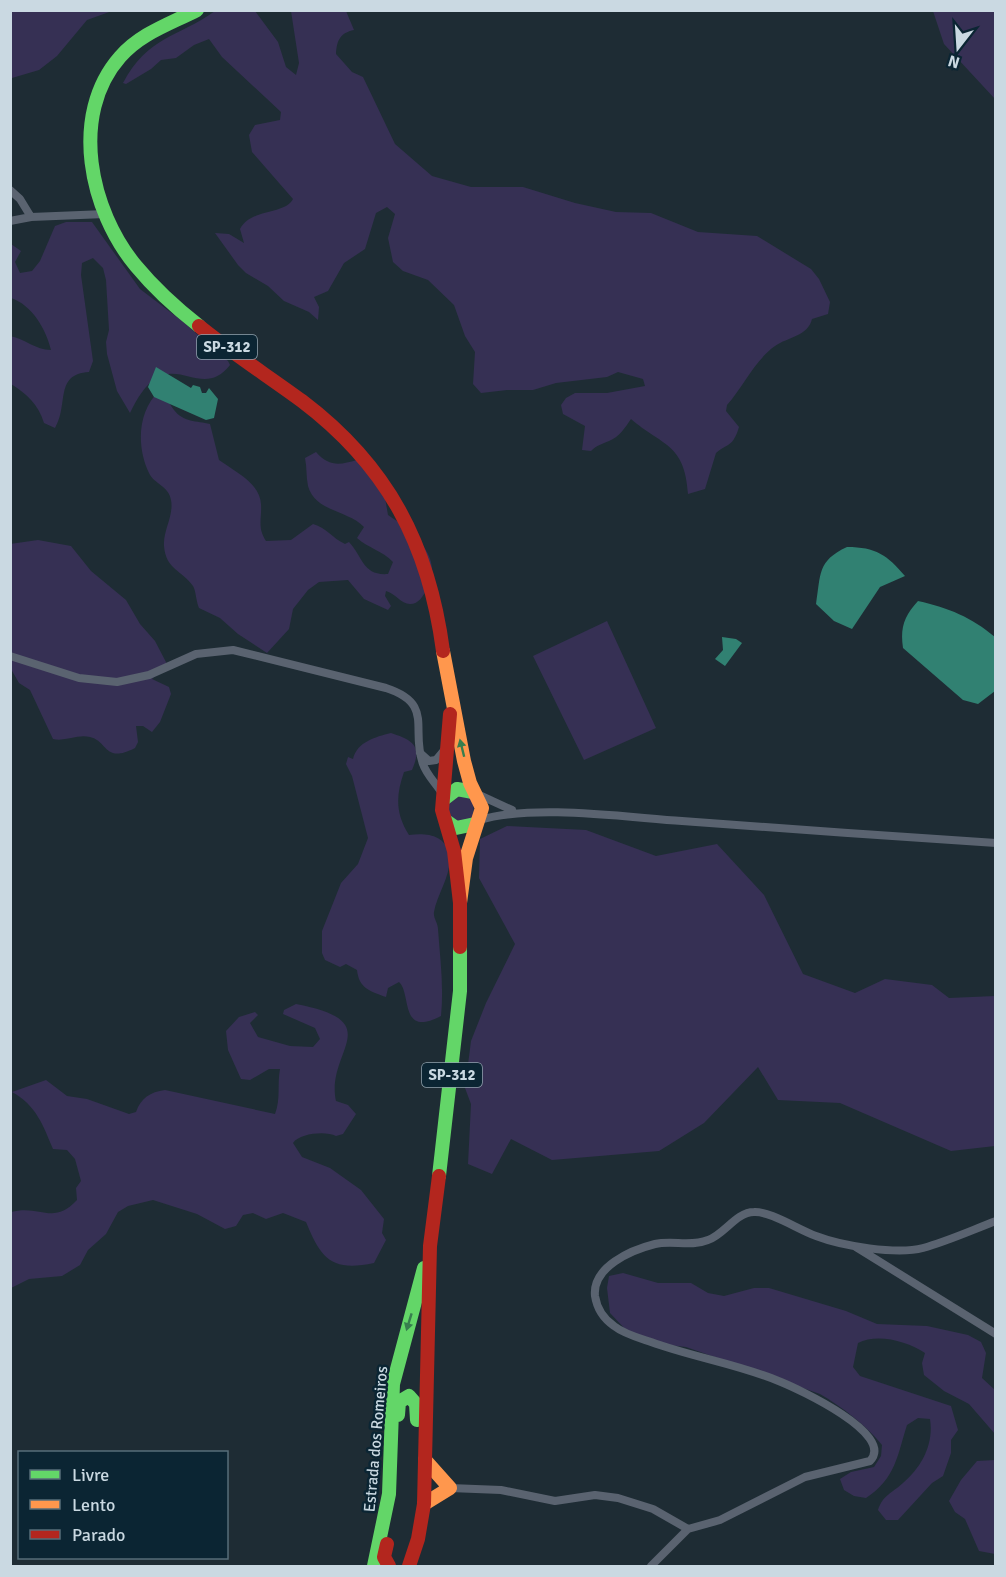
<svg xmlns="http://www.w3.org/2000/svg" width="1006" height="1577" viewBox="0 0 1006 1577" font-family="Signika,sans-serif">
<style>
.green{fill:#363054}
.water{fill:#318172}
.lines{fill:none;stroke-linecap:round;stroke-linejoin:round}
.street{stroke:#5a6370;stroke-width:8}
.fast{stroke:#63d668;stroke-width:14}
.slow{stroke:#ff974d;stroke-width:14}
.jam{stroke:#b3261e;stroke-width:14}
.oneway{fill:#377e4e}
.labels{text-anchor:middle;stroke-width:5;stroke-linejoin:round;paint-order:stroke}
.shield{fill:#0b2533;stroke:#91a3ae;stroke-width:1.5}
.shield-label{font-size:15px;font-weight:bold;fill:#cad9e2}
.street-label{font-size:16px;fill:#cad9e2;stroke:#0b2533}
</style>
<rect width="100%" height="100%" fill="#1e2c34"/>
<path class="green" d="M11,10H112V11L87,20L57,56L39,70L12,78Z
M215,11H255L278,42L286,67L296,75L299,63L291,11H346L354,30C340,33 337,40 336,54L352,72L363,77L395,144L432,176L471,187H523L575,203L616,212L651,213L698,232L757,236L811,269L819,279L830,302L828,314L812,319C808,336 788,337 775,346C755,360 743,387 727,405L726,411L739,427C733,447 728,443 716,453L705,489L688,494C685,443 662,446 631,419C625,428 619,437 609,441C602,444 597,445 591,451L582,450L585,426L563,414L561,405L566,398L575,393H607L645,386L643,379L618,372L607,377L556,383L533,390H507L481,393L473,384L475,352L465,336L454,305L428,280L403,271L393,262L388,238L395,214L387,207L376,213L365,249L344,263L328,291L314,297L319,307L318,320L309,312L284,301L268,286L246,273L238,265L215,233L229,234L244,243L240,229C251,208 285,215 293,199L252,152L249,135L255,125L280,120L281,112L222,57L209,39L194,45L176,58L161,60L151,69L126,84L123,83C148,36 177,38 215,11Z
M933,11H995V99L944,44Z
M66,222H92L140,289L182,321L228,361L230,365C197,407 168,333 130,413L117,391L107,354L106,342L109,330L106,280L103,268L93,258L82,263L81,275L93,361L89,372C54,374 69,405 55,428L44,423C38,404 27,394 11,384L10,336C26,339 35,350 51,350C46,329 32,305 11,298V244L21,251L15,262L20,273L32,271L40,261L55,226Z
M159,391C168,397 168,402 174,410C183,422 197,421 210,424L219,460C234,471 260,483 261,504C262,520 257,527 266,541L291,540L313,524C327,528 332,538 345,544L349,542C363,557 363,576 388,574L393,562C383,551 368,548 357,538L364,527C348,510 315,512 308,486C306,477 307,467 305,458L316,452C329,467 340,465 357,460L384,492L388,515C412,531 445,557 427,589C423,596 419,604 410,604C401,604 395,593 386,591L385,596L391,606L388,610L364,599L348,580L319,582L308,590L293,609L289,629L267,653L238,634L220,618L199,608C196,601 196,591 193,586C182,570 166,570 164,546C163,530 174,516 171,500C169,486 154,484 149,473C136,446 138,411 159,391Z
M38,540L71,546L91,571L126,600L140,624L155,641L167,664L152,679L169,687L171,694L160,722L152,732L143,726H136L138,742L135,748C104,764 108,741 90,737C77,734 65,742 53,739L30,690L19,683L11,669L10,544Z
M607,621L656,728L584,760L533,656Z
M391,733C412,740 423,745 412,770L404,772C396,795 395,813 409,835C425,833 445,834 449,854C453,873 437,894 434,912C433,918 438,923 438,929C440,958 444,986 441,1016C399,1038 412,994 399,982L388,988L386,997C369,991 359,988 357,970L346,964L340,967L325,960L322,953V931L341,883L358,864L368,838L352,776L346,764L348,757L353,759C357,742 375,737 391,733Z
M465,792C473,801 475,806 473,818L462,827L449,815L448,800Z
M507,826L586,830L656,856L717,844L764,895L803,974L855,993L885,979L932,985L949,998L995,996V1146L951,1151L840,1103L778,1100L758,1067L704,1123L659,1151L552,1160L511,1139L492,1174L468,1164L471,1104L465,1088L471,1041L486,1003L515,944L479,878L480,839Z
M296,1004C390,1022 325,1051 336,1101L348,1105L356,1114L343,1134L336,1136C326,1131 300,1133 293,1143L302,1157L330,1168L361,1190L384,1219L382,1233L386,1240L374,1263C332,1272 321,1259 306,1222L283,1213L266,1219L253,1213L243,1215L236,1226L225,1229L197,1214L153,1200L128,1206L118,1212L106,1234L88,1250L80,1265L62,1276L29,1279L11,1288V1212C40,1204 53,1226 77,1200L76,1188L81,1181L75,1159L67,1150L53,1149C43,1125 36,1105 12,1092L46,1080L67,1096L87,1099L129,1114L136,1112C141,1098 150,1092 165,1090L275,1114C281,1098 277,1085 280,1069H269L250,1080L241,1079L228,1050L226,1031L239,1017L255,1012L258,1015L250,1023L258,1037L290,1046L313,1047L320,1039L315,1028L283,1014L284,1010Z
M623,1273L658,1283H691L708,1293L724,1296L754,1288H769L846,1311L877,1324L927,1326L968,1335L981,1342L986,1353L982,1378L995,1390V1434L969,1404L944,1391L924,1375L922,1363L925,1353C907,1341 877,1333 858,1343L853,1367L860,1376L951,1406L958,1430L951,1440V1453L943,1476L932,1483L898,1520H886L878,1510C883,1495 892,1493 903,1483C922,1467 934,1444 930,1419L918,1418L907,1425C897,1456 896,1478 866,1498L854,1496L844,1490L840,1479L851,1472L874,1467L881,1456L882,1445C866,1425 842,1407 820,1394L686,1347L660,1344L627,1331L610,1313L607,1288L609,1276Z
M995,1460H996L995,1554L979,1551L965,1519L955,1512L949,1501L961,1480L977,1461Z"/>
<path class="water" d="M156,367L191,388L193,385L200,387L202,393H206L209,388L218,399L214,418L206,420L154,397L148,387Z
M847,547C876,547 887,555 905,576L880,587L852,629L834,621L816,604C821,574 817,561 847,547Z
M918,601C949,608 971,617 995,637V691L978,704L963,700L903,648C900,628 904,616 918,601Z
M722,637L736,639L742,643L725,666L715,659L723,650Z"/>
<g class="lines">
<path class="street" d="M10,190L20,199L31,217
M10,221L31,217L105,214
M10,656L79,678L117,682L149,675L196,654L233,650L386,688C435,704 410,729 423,764C427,776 437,784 443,795
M420,753L429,761L436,760L446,748
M477,794L512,810
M479,820C534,804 623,817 682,821C787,829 891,836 996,843
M856,1247L996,1334
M450,1488L501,1490L555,1501L595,1495L618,1498L653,1509L688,1529L720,1520L805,1477L870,1461C896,1434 798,1389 781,1382C742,1365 692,1357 651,1342C639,1338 624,1334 614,1326C604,1319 597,1309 595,1296C592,1267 631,1250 655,1244C672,1240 691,1247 708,1240C724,1235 736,1212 754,1212C770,1211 799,1230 816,1236C842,1246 897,1255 923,1248C948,1241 972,1230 996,1221
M651,1566L688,1529"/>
<path class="fast" d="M197,10C170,24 141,33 120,57C69,115 90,211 136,266C155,289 176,308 199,326
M444,799L457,789L473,792
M446,821L456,828L475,824
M439,1176L460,991V947
M398,1415L399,1402L409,1396L416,1404L417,1420
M374,1566L389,1494L393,1384L424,1268"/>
<path class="slow" d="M443,651L464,761L470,783L482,808L466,858L460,903
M424,1504L450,1488L425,1460"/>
<path class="jam" d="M199,326C232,353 268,376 302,401C388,466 429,545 443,651
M450,714L442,810L454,851L460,903V947
M387,1544L384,1557L389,1566
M409,1566L418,1539L424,1504L430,1246L439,1176"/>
</g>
<defs><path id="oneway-solid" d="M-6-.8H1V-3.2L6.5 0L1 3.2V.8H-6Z" transform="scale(1.5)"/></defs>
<g class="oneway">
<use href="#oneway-solid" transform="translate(462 748) rotate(-104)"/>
<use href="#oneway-solid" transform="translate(409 1322) rotate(107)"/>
</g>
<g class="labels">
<g class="shield">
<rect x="197" y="335" width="60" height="24" rx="4.5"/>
<rect x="422" y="1063" width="60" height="24" rx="4.5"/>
</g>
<g class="shield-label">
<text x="227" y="352">SP-312</text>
<text x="452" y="1080">SP-312</text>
</g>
<g class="street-label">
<text transform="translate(375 1439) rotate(-85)" y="6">Estrada dos Romeiros</text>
</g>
</g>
<rect width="1006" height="1577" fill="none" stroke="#cad9e2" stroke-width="24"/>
<rect x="18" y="1451" width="210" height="108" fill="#0b2533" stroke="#576d79" stroke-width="1.5"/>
<rect x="30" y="1470" width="30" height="9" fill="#63d668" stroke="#576d79" stroke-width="1.5"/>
<text x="72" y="1481" font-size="18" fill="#cad9e2">Livre</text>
<rect x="30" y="1500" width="30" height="9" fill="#ff974d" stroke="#576d79" stroke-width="1.5"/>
<text x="72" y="1511" font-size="18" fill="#cad9e2">Lento</text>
<rect x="30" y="1530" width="30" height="9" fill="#b3261e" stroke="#576d79" stroke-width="1.5"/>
<text x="72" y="1541" font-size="18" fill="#cad9e2">Parado</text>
<g transform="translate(958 48) rotate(197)" stroke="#0b2533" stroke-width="4.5" paint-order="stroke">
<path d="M0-4.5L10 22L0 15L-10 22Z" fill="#cad9e2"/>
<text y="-9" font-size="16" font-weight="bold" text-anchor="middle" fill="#cad9e2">N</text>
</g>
</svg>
